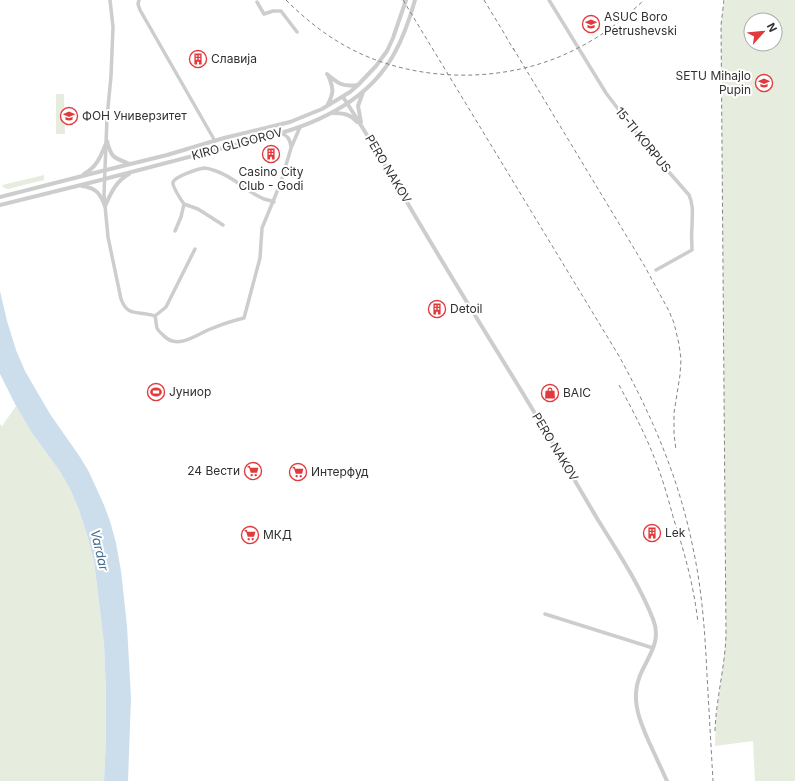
<svg xmlns="http://www.w3.org/2000/svg" width="795" height="781" viewBox="0 0 795 781" font-family="Inter,sans-serif">
<style>
.green{fill:#e6eddf;fill-rule:evenodd}
.water{fill:#ccdeec}
.lines{fill:none;stroke-linecap:round;stroke-linejoin:round}
.minor{stroke:#cdcdcd;stroke-width:3.5}
.tertiary{stroke:#cdcdcd;stroke-width:4}
.rail{stroke:#858585;stroke-width:1;stroke-dasharray:4 3;stroke-linecap:butt}
.labels{text-anchor:middle;stroke-width:4;stroke-linejoin:round;paint-order:stroke}
.poi-label{font-size:12px;fill:#303030;stroke:#fff;text-anchor:start}
.street-label{font-size:12px;fill:#303030;stroke:#fff}
.water-label{font-size:13px;font-style:italic;fill:#406d91;stroke:#fff}
</style>
<rect width="100%" height="100%" fill="#fff"/>
<path class="green" d="M726,0H795V781H755L753,741L715,746L716,717L724,658L726,635L721,25L723,6ZM751,20H775V44H751Z
M56,94H64L65,134H56Z
M44,175V180L8,189L4,188L2,185Z
M16,406L32,433L61,473L71,491L79,510L87,535L94,561L104,644L106,692V737L104,781H0V424L2,426Z"/>
<path class="water" d="M0,291L7,321L16,350L25,371L50,414L80,457L89,472L104,505L110,521L116,543L121,571L127,626L131,698L128,781H104L106,737V692L104,644L94,561L87,535L79,510L71,491L61,473L32,433L16,406L0,374Z"/>
<g class="lines">
<path class="minor" d="M110,0L113,27L111,76L107,118L104,195L108,237L121,299C128,318 138,310 155,316C156,320 156,324 157,328C158,331 161,333 163,335C176,350 195,336 208,330C220,325 231,321 244,318L260,258L262,228L281,182L291,148L300,127
M139,0L138,4L140,10L215,141
M549,0L606,93L647,147L689,195C694,206 692,215 692,227C691,235 692,242 692,250L656,270
M257,2L264,14L273,11H281L297,32
M281,133C288,136 290,139 291,147
M223,225L198,209L184,204C181,200 172,186 173,182C176,176 198,169 204,168C208,168 213,170 216,171C234,177 246,191 262,198C265,200 270,200 274,202
M175,231L181,217L184,204
M155,316L166,307L195,249
M545,614L653,648"/>
<path class="tertiary" d="M327,74C339,84 342,87 358,85
M343,97C374,144 401,193 430,241C458,288 487,335 516,382C544,428 571,474 598,520C618,552 639,584 653,619C665,648 637,665 636,693C635,710 642,726 649,742C655,755 661,768 667,781
M327,106C334,93 334,89 328,75
M333,113C343,113 350,114 357,122
M361,122L358,106L363,92
M107,141C111,158 114,158 130,164
M84,174C98,166 101,155 107,141
M82,186C96,188 100,193 105,206
M0,197L98,172L167,155L224,138L290,122L322,109L350,92L358,85L376,66L387,51L393,38L406,0
M0,205L97,181L281,133C325,120 371,96 394,54C403,38 410,18 415,0
M105,206C111,193 116,181 129,174"/>
<path class="rail" d="M286,0C307,21 330,39 357,52C424,84 512,83 578,48C602,36 624,19 644,0
M403,0L619,356C653,418 679,479 693,548C702,590 705,632 707,675C709,710 711,746 713,781
M484,0L504,33L509,42L516,53
M513,48L644,265L669,311L674,323L679,344L681,359L680,375L674,413V434L676,450
M619,385C633,411 647,437 657,465C664,483 669,502 674,520C685,554 694,587 698,623
M715,731C716,699 725,667 726,635L721,25L724,0"/>
</g>
<defs>
<g id="school-ring" transform="scale(0.9)"><circle r="9.5" fill="#fff" stroke="#e1393c" stroke-width="1.5"/><path d="M0-5L7-2L0 1L-7-2ZM-4 1L0 2.5L4 1V4Q0 6-4 4Z" fill="#e1393c"/></g>
<g id="building-ring" transform="scale(0.9)"><circle r="9.5" fill="#fff" stroke="#e1393c" stroke-width="1.5"/><path d="M-4-6H4V6H1V3H-1V6H-4ZM-2.5-4.3h1.7v1.8h-1.7ZM.8-4.3h1.7v1.8H.8ZM-2.5-1h1.7V.8h-1.7ZM.8-1h1.7V.8H.8Z" fill="#e1393c"/></g>
<g id="university-ring" transform="scale(0.9)"><circle r="9.5" fill="#fff" stroke="#e1393c" stroke-width="1.5"/><path d="M0-5L7-2L0 1L-7-2ZM-4 1L0 2.5L4 1V4Q0 6-4 4Z" fill="#e1393c"/></g>
<g id="stadium-ring" transform="scale(0.9)"><circle r="9.5" fill="#fff" stroke="#e1393c" stroke-width="1.5"/><path d="M0-5a6.5 5 0 1 0 0 10a6.5 5 0 1 0 0-10ZM-3.5-1.8h7v3.6h-7Z" fill="#e1393c"/></g>
<g id="shop-ring" transform="scale(0.9)"><circle r="9.5" fill="#fff" stroke="#e1393c" stroke-width="1.5"/><path d="M-5-2.5h2.3a2.7 3.5 0 0 1 5.4 0H5L5.5 6h-11ZM-1.5-2.5h3a1.5 2.3 0 0 0-3 0Z" fill="#e1393c"/></g>
<g id="supermarket-ring" transform="scale(0.9)"><circle r="9.5" fill="#fff" stroke="#e1393c" stroke-width="1.5"/><path d="M-6-5.5h2.5l.6 2H6L4.5 2H-2.5L-4.4-4H-6ZM-1.5 3.2a1.3 1.3 0 1 0 .1 0ZM3 3.2a1.3 1.3 0 1 0 .1 0Z" fill="#e1393c"/></g>
</defs>
<g fill-rule="evenodd">
<use href="#school-ring" x="591" y="24"/>
<use href="#building-ring" x="198" y="59"/>
<use href="#school-ring" x="764" y="83"/>
<use href="#university-ring" x="69" y="116"/>
<use href="#building-ring" x="271" y="154"/>
<use href="#building-ring" x="437" y="309"/>
<use href="#stadium-ring" x="156" y="392"/>
<use href="#shop-ring" x="550" y="393"/>
<use href="#supermarket-ring" x="253" y="471"/>
<use href="#supermarket-ring" x="298" y="472"/>
<use href="#building-ring" x="652" y="533"/>
<use href="#supermarket-ring" x="250" y="535"/>
</g>
<g class="labels">
<g class="poi-label">
<text x="604" y="21">ASUC Boro<tspan x="604" dy="14">Petrushevski</tspan></text>
<text x="211" y="63">Славија</text>
<text x="751" y="80" text-anchor="end">SETU Mihajlo<tspan x="751" dy="14">Pupin</tspan></text>
<text x="82" y="120">ФОН Универзитет</text>
<text x="271" y="176" text-anchor="middle">Casino City<tspan x="271" dy="14">Club - Godi</tspan></text>
<text x="450" y="313">Detoil</text>
<text x="169" y="396">Јуниор</text>
<text x="563" y="397">BAIC</text>
<text x="240" y="475" text-anchor="end">24 Вести</text>
<text x="311" y="476">Интерфуд</text>
<text x="665" y="537">Lek</text>
<text x="263" y="539">МКД</text>
</g>
<g class="street-label">
<text transform="translate(643 140) rotate(51)" y="4">15-TI KORPUS</text>
<text transform="translate(237 144) rotate(-15)" y="4">KIRO GLIGOROV</text>
<text transform="translate(388 169) rotate(59)" y="4">PERO NAKOV</text>
<text transform="translate(555 447) rotate(59)" y="4">PERO NAKOV</text>
</g>
<g class="water-label">
<text transform="translate(100 550) rotate(77)" y="5">Vardar</text>
</g>
</g>
<g transform="translate(763 32) rotate(63)"><circle r="19" fill="#ffffff" stroke="#acacac"/>
<path d="M0-3L7 15L0 10L-7 15Z" fill="#e1393c"/>
<text y="-6" font-size="11" font-weight="bold" text-anchor="middle" fill="#303030">N</text>
</g>
</svg>
